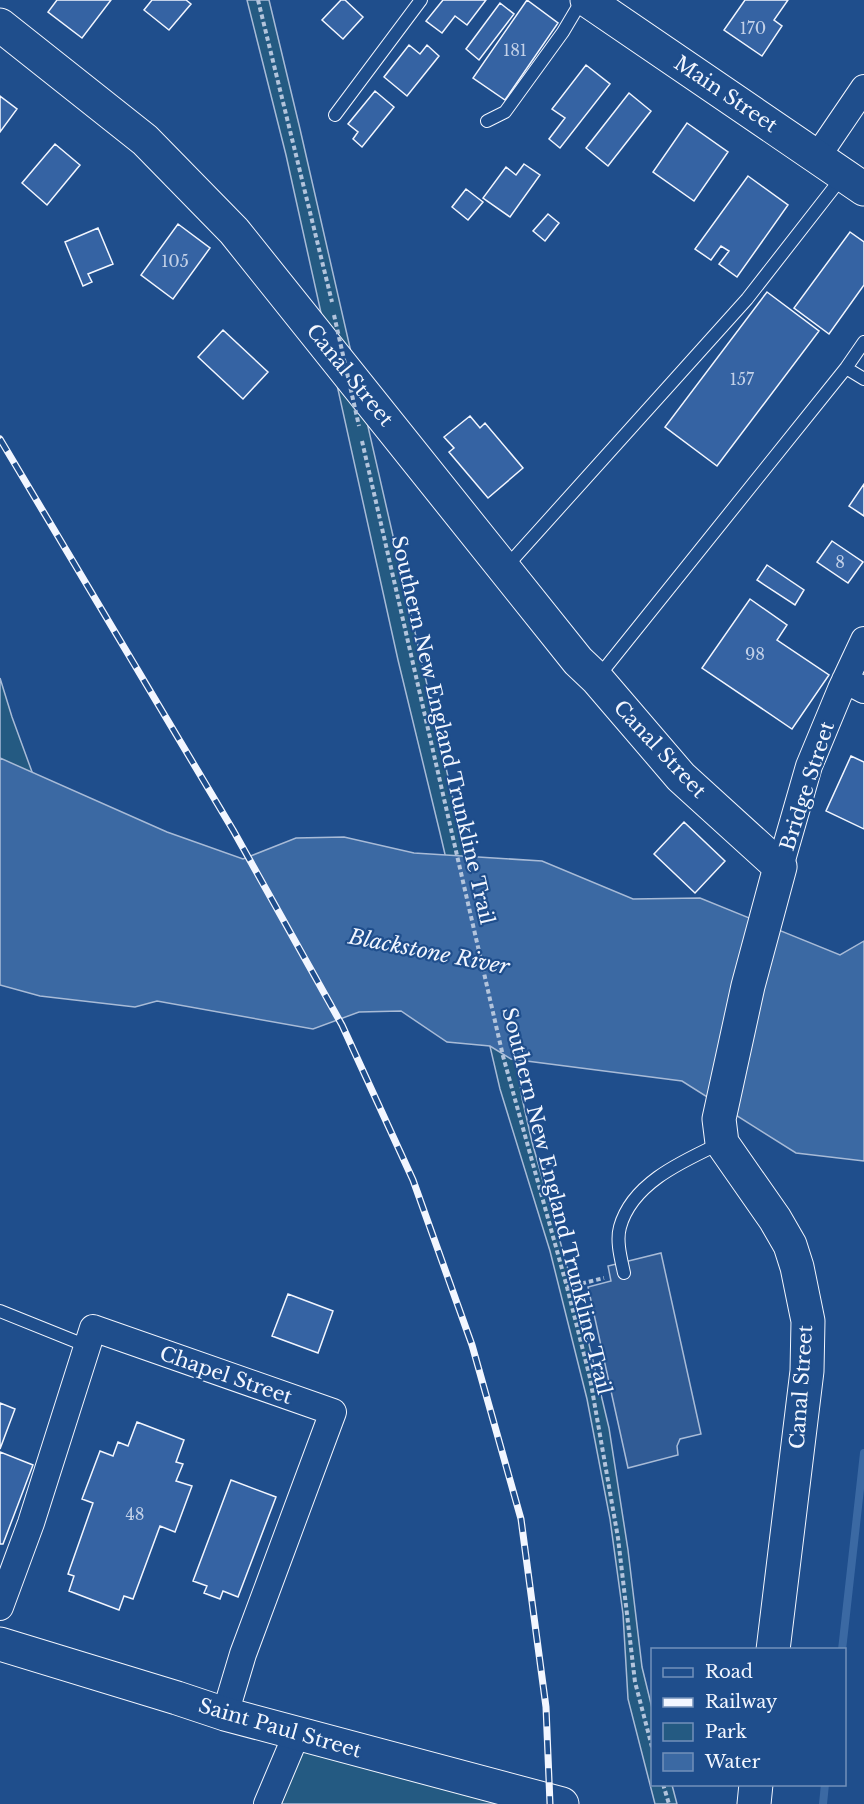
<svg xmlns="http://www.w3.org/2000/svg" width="864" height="1804" viewBox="0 0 864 1804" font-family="'Libre Baskerville',serif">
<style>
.green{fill:#245a82;stroke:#a8bbd7;stroke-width:1.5}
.parking{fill:#305b95;stroke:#a8bbd7;stroke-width:1.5}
.water{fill:#3b69a3;stroke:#a8bbd7;stroke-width:1.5}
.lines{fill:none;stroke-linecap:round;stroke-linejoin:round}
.stream{stroke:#3b69a3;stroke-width:8}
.building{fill:#3563a3;stroke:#f2f6ff;stroke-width:1.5}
.lane-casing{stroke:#f2f6ff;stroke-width:14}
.street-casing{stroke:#f2f6ff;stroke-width:28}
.secondary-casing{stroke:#f2f6ff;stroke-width:35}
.path{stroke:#b3c4dc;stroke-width:4;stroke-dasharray:4.5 3;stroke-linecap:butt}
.lane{stroke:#1f4e8c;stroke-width:12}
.street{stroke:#1f4e8c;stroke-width:26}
.secondary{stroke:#1f4e8c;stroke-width:33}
.rail-casing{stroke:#f2f6ff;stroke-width:7}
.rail{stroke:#1f4e8c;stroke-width:4.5;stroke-dasharray:14;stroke-linecap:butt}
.path-bridge{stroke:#b3c4dc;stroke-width:4;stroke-dasharray:4.5 3;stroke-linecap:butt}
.labels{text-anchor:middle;stroke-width:4.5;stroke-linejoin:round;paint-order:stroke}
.number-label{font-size:16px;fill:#c3d1e8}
.street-label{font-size:20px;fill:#f2f6ff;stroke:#1f4e8c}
.water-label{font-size:21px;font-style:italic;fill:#f2f6ff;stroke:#1f4e8c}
</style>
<rect width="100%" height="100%" fill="#1f4e8c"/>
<path class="green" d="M247,0H269L300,129L473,886L517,1063L522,1098L532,1142L588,1340L609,1428L628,1550L642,1667L652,1708V1784L672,1785L677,1804H655L628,1699L623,1614L610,1519L587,1399L550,1251L500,1089L440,833L398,660L286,155Z
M0,678L12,717L47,813L0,826Z
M282,1745L535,1804H264Z"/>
<path class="parking" d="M661,1253L701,1434L680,1439L677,1446L678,1455L628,1468L588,1287L611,1281L608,1266Z"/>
<path class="water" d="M0,758L167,832L243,859L296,838L344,837L414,853L542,861L633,899L700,898L840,955L864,941V1161L796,1153L682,1081L511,1059L490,1046L447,1042L401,1011L359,1012L313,1029L157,1001L135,1007L40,996L0,985Z"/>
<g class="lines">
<path class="stream" d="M842,1650L864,1453
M823,1804L825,1784"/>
</g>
<path class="building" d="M57,0H111L82,38L48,12Z
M152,0H186L191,4L169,30L144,10Z
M341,0H345L363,17L343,39L322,20Z
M443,0H486L467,25L455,16L442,33L426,21Z
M527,0L558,23L505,100L473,78Z
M745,0H788L774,20L782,26L762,56L724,30Z
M500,3L514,14L479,60L466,49Z
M409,45L420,54L427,45L439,56L407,96L384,77Z
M586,65L610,84L560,148L549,139L565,118L552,109Z
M375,91L394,107L362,147L353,139L358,132L348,124Z
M629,93L651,111L608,166L586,148Z
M0,96L17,109L0,132Z
M687,123L728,152L694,201L653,172Z
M55,144L80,165L47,205L22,183Z
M524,164L540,175L510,217L483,198L506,167L516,175Z
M748,176L788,205L737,277L719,264L729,251L721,246L711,260L695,249Z
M466,189L483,202L468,220L452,207Z
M548,214L559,223L545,241L533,231Z
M178,224L210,248L173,299L141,275Z
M98,228L113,264L88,274L92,282L83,286L65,242Z
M850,232L864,242V285L829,334L794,308Z
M767,292L819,331L717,466L665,427Z
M223,330L268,372L243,399L198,357Z
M470,416L480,428L485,423L523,468L488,498L449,452L454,448L444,437Z
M864,484V516L849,506Z
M832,541L863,562L848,583L817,562Z
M767,565L804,590L795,605L757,580Z
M750,599L787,625L777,640L829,675L792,729L702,668Z
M851,756L864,762V829L826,811Z
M684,822L725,861L695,893L654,854Z
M288,1294L333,1311L318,1353L272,1336Z
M0,1403L15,1409L0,1449Z
M137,1422L184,1440L176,1462L183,1464L176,1481L192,1486L175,1532L160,1526L133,1599L124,1596L119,1610L69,1591L74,1576L68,1574L93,1503L82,1499L100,1451L113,1456L118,1442L128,1446Z
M0,1452L33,1465L3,1544H0Z
M231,1480L276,1497L238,1597L223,1591L220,1599L204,1593L207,1586L193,1581Z"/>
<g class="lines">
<g class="lane-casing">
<path id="lane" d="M335,115L421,0
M487,121L505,112L563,32L582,0
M846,368L864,379
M506,567L747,299L843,176
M598,677L846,368L864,342
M624,1273C621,1259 616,1241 620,1227C632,1183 683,1161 721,1143
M0,1311L87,1346"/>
</g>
<g class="street-casing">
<path id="street" d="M817,157L864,88
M845,680L864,690
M780,867L809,766L841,689L864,640
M0,1607L31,1523L93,1328L333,1412L243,1654L225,1714
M267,1804L297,1733"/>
</g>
<g class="secondary-casing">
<path id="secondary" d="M587,0L864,189
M0,25L145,140L234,231L578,661L597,679L681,777L780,867L748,986L719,1119L722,1143L775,1219L790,1245L797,1267L808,1321L807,1371L773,1650
M0,1644L177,1698L225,1714L562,1804
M754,1804L756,1784"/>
</g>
<path class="path" d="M258,0L332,302
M362,441L503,1056L567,1287L590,1378L618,1538L635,1682L652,1747
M567,1287L604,1278
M663,1784L669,1804"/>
<use href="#lane" class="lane"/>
<use href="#street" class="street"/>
<use href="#secondary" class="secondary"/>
<g class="rail-casing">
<path id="rail" d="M0,439L233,830L342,1025L413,1180L472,1345L521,1519L546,1707L550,1804"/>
</g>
<use href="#rail" class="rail"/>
<path class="path-bridge" d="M334,315L359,426"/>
</g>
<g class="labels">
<g class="number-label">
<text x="753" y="34">170</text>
<text x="515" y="56">181</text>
<text x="175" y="267">105</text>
<text x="742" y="385">157</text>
<text x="840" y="568">8</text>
<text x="755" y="660">98</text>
<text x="135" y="1520">48</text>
</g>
<g class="street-label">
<text transform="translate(726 94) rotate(34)" y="7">Main Street</text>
<text transform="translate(350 375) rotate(51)" y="7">Canal Street</text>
<text transform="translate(443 730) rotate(77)" y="7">Southern New England Trunkline Trail</text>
<text transform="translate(660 749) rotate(47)" y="7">Canal Street</text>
<text transform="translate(807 786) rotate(-72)" y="7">Bridge Street</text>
<text transform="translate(557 1201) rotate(76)" y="7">Southern New England Trunkline Trail</text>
<text transform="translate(226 1375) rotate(19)" y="7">Chapel Street</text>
<text transform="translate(801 1387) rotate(-86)" y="7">Canal Street</text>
<text transform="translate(280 1728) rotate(16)" y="7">Saint Paul Street</text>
</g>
<g class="water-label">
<text transform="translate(429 952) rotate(11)" y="7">Blackstone River</text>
</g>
</g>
<rect x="651" y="1648" width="195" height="138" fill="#1f4e8c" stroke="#7391ba" stroke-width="1.5"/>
<rect x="663" y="1668" width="30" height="9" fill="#1f4e8c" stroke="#7391ba" stroke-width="1.5"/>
<text x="705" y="1678" font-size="18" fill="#f2f6ff">Road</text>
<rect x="663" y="1698" width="30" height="9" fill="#f2f6ff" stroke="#7391ba" stroke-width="1.5"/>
<text x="705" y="1708" font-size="18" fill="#f2f6ff">Railway</text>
<rect x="663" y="1723" width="30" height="18" fill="#245a82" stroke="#7391ba" stroke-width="1.5"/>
<text x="705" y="1738" font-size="18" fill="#f2f6ff">Park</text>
<rect x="663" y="1753" width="30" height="18" fill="#3b69a3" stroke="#7391ba" stroke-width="1.5"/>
<text x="705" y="1768" font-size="18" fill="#f2f6ff">Water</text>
</svg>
